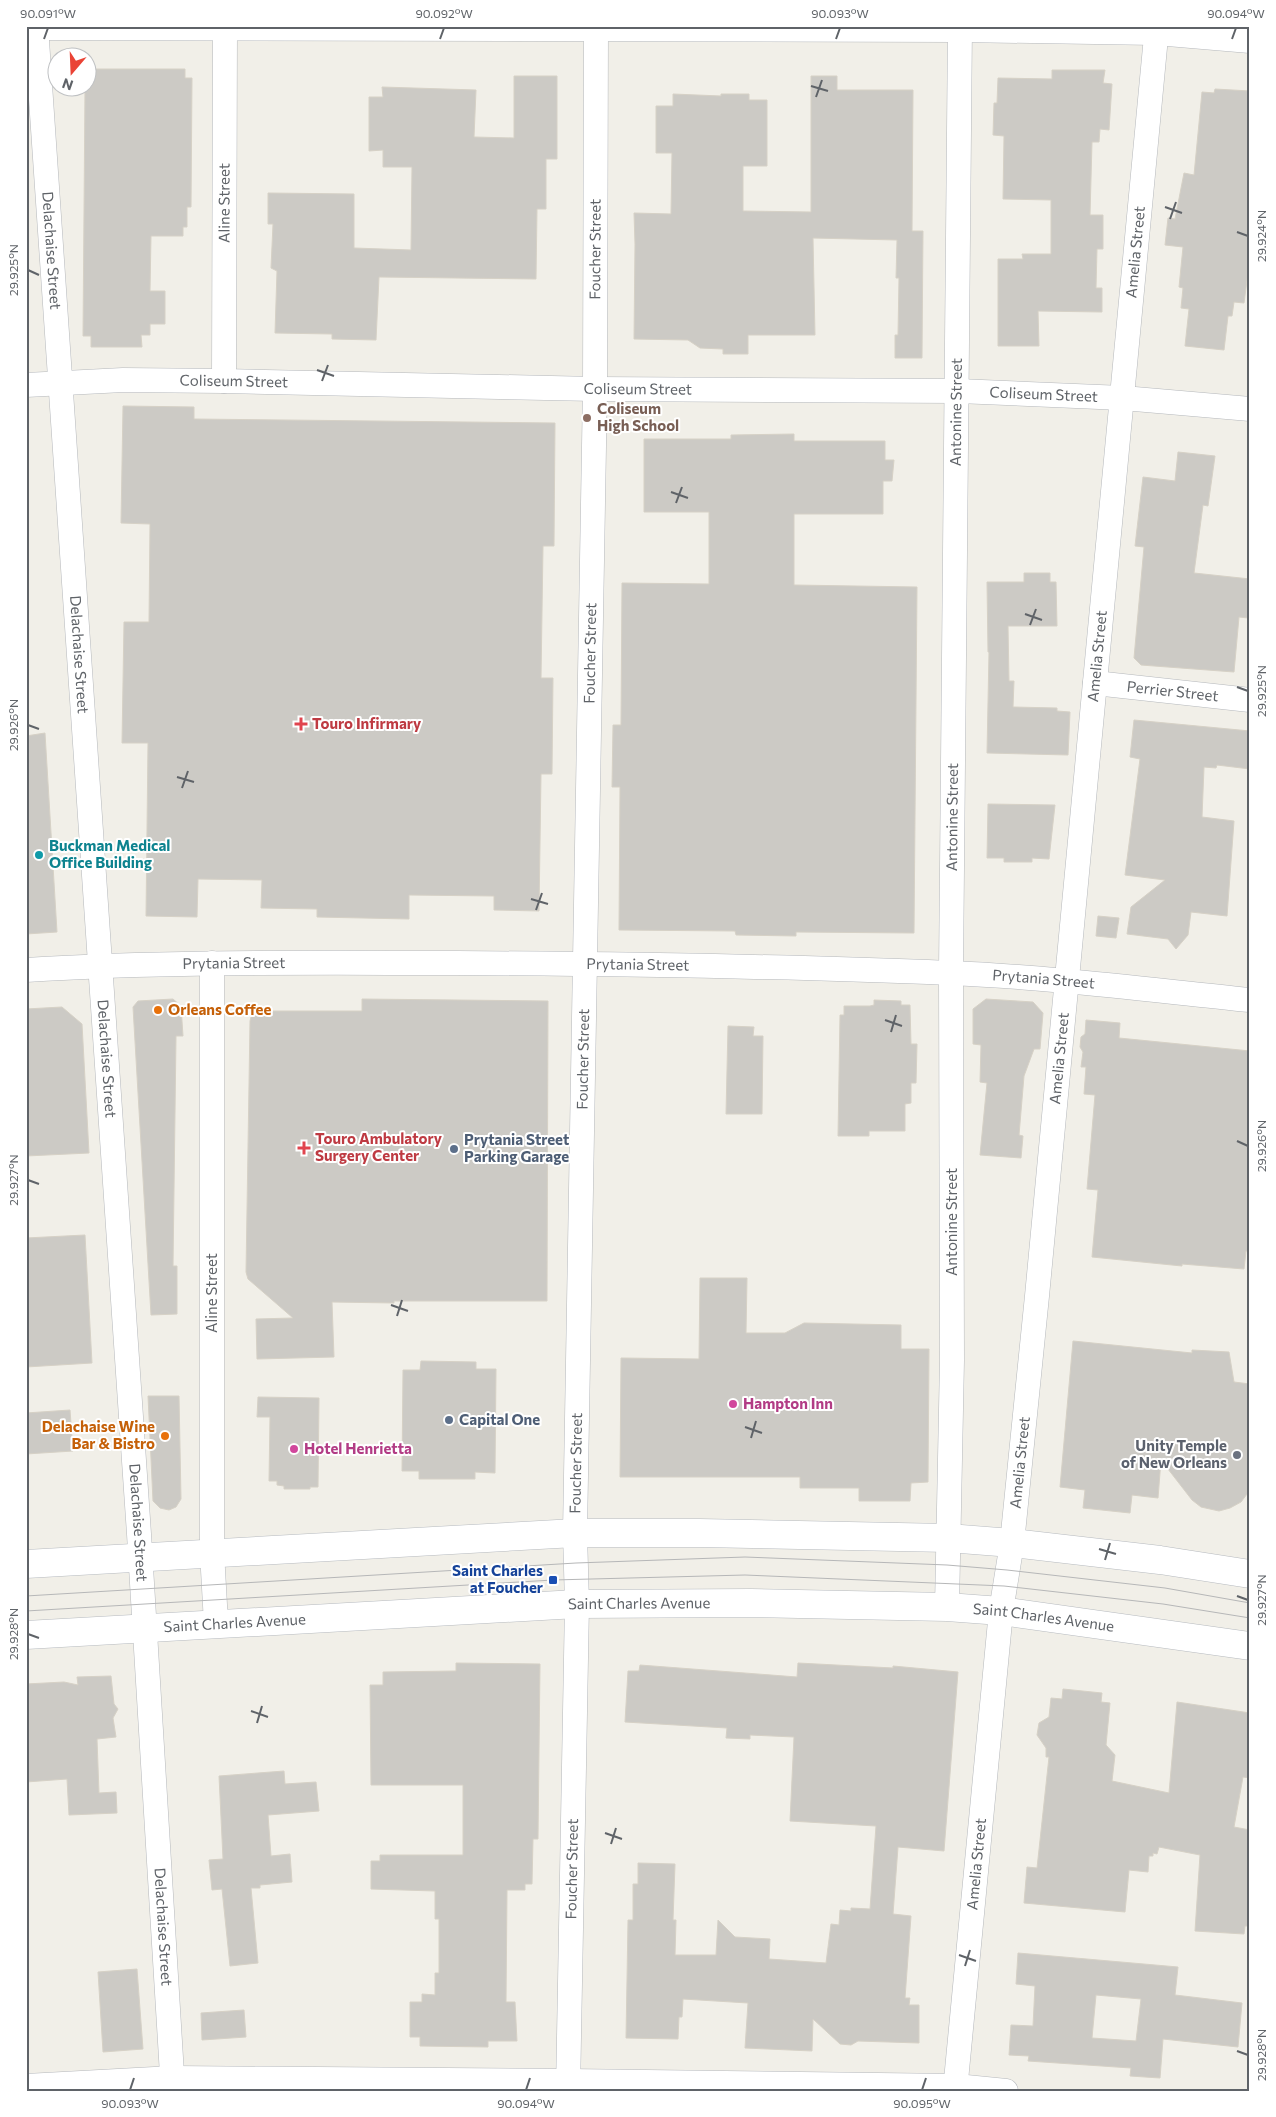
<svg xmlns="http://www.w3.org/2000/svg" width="1276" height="2117" viewBox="0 0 1276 2117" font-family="Commissioner,sans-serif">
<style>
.building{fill:#cccac5;stroke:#d6d1c6;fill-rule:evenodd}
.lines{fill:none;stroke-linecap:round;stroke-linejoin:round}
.street-casing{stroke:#b5b8bc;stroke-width:25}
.secondary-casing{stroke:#b6babf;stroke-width:29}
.street{stroke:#fff;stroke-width:24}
.secondary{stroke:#fff;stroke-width:28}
.tram{stroke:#b6b7b8;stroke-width:1}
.ticks{fill:none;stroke:#5f6368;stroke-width:2}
.education-dot{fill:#8d6e63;stroke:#fff;stroke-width:2}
.health-dot{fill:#e0444e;stroke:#fff;stroke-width:2}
.culture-dot{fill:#0f9aa8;stroke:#fff;stroke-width:2}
.food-dot{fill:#e8710a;stroke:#fff;stroke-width:2}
.service-dot{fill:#5c6f8a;stroke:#fff;stroke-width:2}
.hotel-dot{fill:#d1479c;stroke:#fff;stroke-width:2}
.worship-dot{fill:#6b7280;stroke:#fff;stroke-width:2}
.transit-dot{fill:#1a4fb4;stroke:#fff;stroke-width:2}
.labels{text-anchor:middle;stroke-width:4;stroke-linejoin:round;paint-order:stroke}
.street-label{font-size:15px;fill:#5f6368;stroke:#fff}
.education-label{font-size:15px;font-weight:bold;fill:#785e54;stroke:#fff;text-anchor:start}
.health-label{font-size:15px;font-weight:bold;fill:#be3a42;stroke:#fff;text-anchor:start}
.culture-label{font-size:15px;font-weight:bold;fill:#0d838f;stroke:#fff;text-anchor:start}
.food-label{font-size:15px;font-weight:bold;fill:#c56008;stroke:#fff;text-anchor:start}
.service-label{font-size:15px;font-weight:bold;fill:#4e5e75;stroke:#fff;text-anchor:start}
.hotel-label{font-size:15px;font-weight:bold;fill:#b23c85;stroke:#fff;text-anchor:start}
.worship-label{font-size:15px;font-weight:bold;fill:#5b616d;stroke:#fff;text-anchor:end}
.transit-label{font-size:15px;font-weight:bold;fill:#164399;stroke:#fff;text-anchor:end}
.neatline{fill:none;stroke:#5f6368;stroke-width:2}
.ticks-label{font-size:12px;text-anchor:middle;fill:#5f6368}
</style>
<rect width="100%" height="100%" fill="#f1efe8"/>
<path class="building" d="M88,69H185V78H192L191,207H187V227H183V236H151L150,291H165V324H150V335H141L142,347H91V336H83L85,88H88Z
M1052,70H1105L1103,83L1112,84L1109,130L1100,129L1099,142H1092L1090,215H1103V249H1097L1096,288H1102V312L1038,311L1039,346H998V259H1023L1022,254H1051V200L1003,199L1004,136L993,135L994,103H997L998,78L1052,79Z
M514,76H557V159H546V209H537L536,279L379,277L376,340L332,339V334L275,333L277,271L271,268L273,224H268V193L354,194V248L411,250L412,167H383V150L369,151V97H383L382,87L476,90L474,137L514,138Z
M811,76H837V90H913L912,231H923L922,358H895V335H898L899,278H896L897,240L813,238L815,335H748V354H723V349L700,348L688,340L634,339L635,244L634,213L671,214L672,153H656V106H673V94L721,96V94H749V100H767V166H743V211L811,212Z
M1215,89L1250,91V258L1244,303L1234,302L1232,316H1228L1224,350L1185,346L1189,309L1181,308L1183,288L1179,287L1183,247L1165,245L1168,218L1175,219L1184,173L1194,175L1202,92L1214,93Z
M123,406L194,407V419L555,423L554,546H543L541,678H553L552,774H541L539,911L494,910V896L409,895V919L317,917V909L261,908L262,880L198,879L197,917L146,916L148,743H122L124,622H149L150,524L121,523Z
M794,434V441H885V460H894L892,481H883V514H794V585L917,587L914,933L796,932V936L736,935L735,931L619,930L620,787H612L613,725H621L622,583L709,584V512H644V439H731V435Z
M1178,452L1215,456L1208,506L1203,505L1194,573L1250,579L1248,618L1239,617L1234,672L1141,665L1134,658L1144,547L1135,546L1143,477L1175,481Z
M1024,573H1050V582H1056L1057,626H1008L1009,681H1014L1013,707L1057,708V711L1070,712L1068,755L987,753L989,652H988L987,582H1024Z
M1134,720L1250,731V769L1217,765L1216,768L1204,767L1202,817L1234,821L1227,916L1191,912L1188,935L1176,949L1168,939L1127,934L1131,907L1165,880L1125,875L1140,759L1130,757Z
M45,733L57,932L26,934V736Z
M988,804L1055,805L1049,859L1032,858V862H1004V858H987Z
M1098,916L1119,918L1116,938L1096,936Z
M173,999L181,1006L183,1036H176L173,1266H177V1314L151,1315L133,1007L138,1001Z
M362,999L548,1001L547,1301H394V1303L332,1302L334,1357L257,1359L256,1319L293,1318L248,1279L246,1272L250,1021L251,1017L259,1011H362Z
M986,999L1033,1002L1043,1013L1040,1049H1034L1024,1076L1019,1135L1023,1136L1021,1158L980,1155L987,1083L980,1082L981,1045L973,1044V1009Z
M874,1000L901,1001V1005H910L911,1044H917L916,1083H911V1103L905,1104V1131H869V1136H838L840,1015H844V1006H870L874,1005Z
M62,1007L82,1024L89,1153L26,1156V1009Z
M1086,1020L1120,1023L1119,1038L1250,1051V1251H1246L1244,1269L1182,1264V1266L1092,1257L1098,1190L1087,1189L1095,1095L1084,1094L1086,1067H1081L1083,1052L1080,1047L1081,1037L1085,1034Z
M728,1026L754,1027L753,1036H763L762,1114H726Z
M85,1235L92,1363L26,1367V1238Z
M700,1278H747L746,1333H785L804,1323L901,1325V1349H929L928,1482L911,1483L910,1501H859V1488H800V1477H620L621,1358L699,1359Z
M1073,1341L1192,1353V1350L1229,1352L1234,1382L1250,1384V1490L1241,1502L1230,1508L1219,1511L1201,1507L1192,1500L1161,1460L1158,1498L1132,1495L1130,1513L1083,1508L1085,1490L1060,1487Z
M421,1361L476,1362V1369H496L495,1473L475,1472V1479H419V1471H402L403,1370H420Z
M148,1396H179L181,1499L176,1507L169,1510L160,1508L153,1501Z
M258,1397L319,1398L318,1487H310V1489H284V1486L277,1485V1481H269L270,1417H257Z
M70,1410L73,1451L26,1454V1413Z
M456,1663L540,1664L538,1839H533L532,1884H525V1890H507L506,2002H515L517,2041H488V2047L420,2046V2037H410V2002H422V1994L435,1995V1973H439V1919H435V1891L371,1889V1861H380V1855H463V1785H371L370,1685H383V1672L456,1671Z
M798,1663L893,1668V1666L958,1672L944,1851L898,1847L893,1914L911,1916L905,1998H910L909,2005H919V2043L858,2041L851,2045L840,2044L813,2019L812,2051L745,2048L748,2003L683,1999L682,2017H679L678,2039L626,2038L628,1920H633V1884H638V1863L675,1864L673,1920H676L675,1955H716L718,1920L735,1937L770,1939L769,1959L826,1963L831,1924L839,1925L840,1910L851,1911V1908L870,1909L876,1826L790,1821L794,1737L750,1735V1739L726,1738L727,1728L625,1722L628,1671H639L640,1665L797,1677Z
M111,1676L114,1704L118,1709L113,1718L116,1737L97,1739L99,1793L116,1792L117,1813L69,1815L67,1779L26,1782V1684L64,1682L78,1685L77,1677Z
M1063,1689L1102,1693L1101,1702L1110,1703L1106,1745L1115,1755L1112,1781L1169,1793L1177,1702L1250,1713V1778L1243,1777L1234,1827L1250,1830V1926H1245L1244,1934L1195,1931L1200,1855L1159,1847L1157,1854L1153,1853V1856H1149L1148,1872L1129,1870L1125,1912L1024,1903L1027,1867L1037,1868L1049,1757H1046V1748L1037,1735L1039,1723L1049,1717L1051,1698L1062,1699Z
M284,1771L285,1784L316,1782L319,1811L268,1815L271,1856L290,1854L292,1882L260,1885V1888H251L258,1963L230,1966L222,1889L212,1890L209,1860L223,1859L219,1776Z
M1018,1953L1178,1967L1175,1995L1242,2003L1238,2047L1163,2039L1160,2078L1130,2076L1131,2068L1028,2061L1029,2056L1009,2055L1011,2025L1033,2026L1035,1986L1016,1984ZM1096,1995L1141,1999L1136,2041L1092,2038Z
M137,1969L143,2049L103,2052L98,1972Z
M244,2010L246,2037L202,2040L201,2013Z"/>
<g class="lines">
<g class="street-casing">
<g id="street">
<path id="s1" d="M36,26L139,1534L173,2091"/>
<path d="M26,28L960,30L1156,33L1250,41"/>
<path id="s2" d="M224,381L225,26"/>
<path id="s3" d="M26,385L123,380L224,381L595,389L958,391L1123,398L1250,409"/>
<path id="s4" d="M1095,683L1250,700"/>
<path d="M212,963V1552L216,1623"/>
<path id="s5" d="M26,970C170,961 313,963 457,963C621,964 786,966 949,973C1050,977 1150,990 1250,1000"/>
<path id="s6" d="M947,1607L952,1360L951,973L960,26"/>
<path d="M26,2086L173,2078L568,2081L956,2086L1006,2091"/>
<path id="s7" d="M568,2091L577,1604L575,1533L595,389L596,26"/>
<path id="s8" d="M955,2091L1001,1611L1012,1543L1037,1296L1157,26"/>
</g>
</g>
<g class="secondary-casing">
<g id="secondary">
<path d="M26,1564L575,1533H700L948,1538L1012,1543L1160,1560L1250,1574"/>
<path id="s9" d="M26,1635L577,1604L751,1603L947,1607L1001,1611L1250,1646"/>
</g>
</g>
<use href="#street" class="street"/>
<use href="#secondary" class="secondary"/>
<path class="tram" d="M26,1596L576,1563L745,1557L947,1565L1007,1570L1165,1588L1250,1603
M26,1611L553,1580L745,1575L1004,1586L1163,1604L1250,1618"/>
</g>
<path class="ticks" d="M44,39L48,28M440,39L444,28M836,39L840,28M1232,39L1236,28M811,86L828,91M816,97L822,80M1165,207L1182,213M1170,219L1176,202M1237,232L1248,236M28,270L39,275M317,370L334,376M322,381L328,365M671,492L688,498M676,503L682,487M1025,614L1042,620M1030,625L1036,609M1237,687L1248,691M28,725L39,729M177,777L194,782M182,788L188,771M531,899L548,904M536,910L542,893M885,1020L902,1026M891,1032L896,1015M1237,1141L1248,1146M28,1180L39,1184M391,1305L408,1311M397,1316L402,1300M745,1427L762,1433M751,1438L756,1421M1099,1549L1116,1554M1105,1560L1110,1543M1237,1596L1248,1600M28,1634L39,1638M251,1711L268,1717M257,1723L262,1706M605,1833L622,1839M611,1844L616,1828M959,1955L976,1961M965,1966L970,1950M1237,2051L1248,2055M130,2090L134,2078M526,2090L530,2078M922,2090L926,2078"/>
<circle class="education-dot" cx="587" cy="418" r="5"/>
<g class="health-dot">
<path d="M298.5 716.5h5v5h5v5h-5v5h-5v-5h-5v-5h5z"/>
<path d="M301.5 1140.5h5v5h5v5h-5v5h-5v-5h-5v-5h5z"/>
</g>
<circle class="culture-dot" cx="39" cy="855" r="5"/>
<g class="food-dot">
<circle cx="158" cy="1010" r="5"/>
<circle cx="165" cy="1436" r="5"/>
</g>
<g class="service-dot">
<circle cx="454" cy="1149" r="5"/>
<circle cx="449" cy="1420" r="5"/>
</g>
<g class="hotel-dot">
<circle cx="733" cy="1404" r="5"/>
<circle cx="294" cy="1449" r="5"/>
</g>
<circle class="worship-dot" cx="1237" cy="1455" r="5"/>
<rect class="transit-dot" x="548" y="1575" width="10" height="10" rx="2.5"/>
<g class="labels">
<g class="street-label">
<text dy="5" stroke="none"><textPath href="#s2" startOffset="178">Aline Street</textPath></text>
<text dy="5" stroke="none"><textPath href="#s7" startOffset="1842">Foucher Street</textPath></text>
<text dy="5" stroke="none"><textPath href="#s1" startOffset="225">Delachaise Street</textPath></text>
<text dy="5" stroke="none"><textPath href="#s8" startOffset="1848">Amelia Street</textPath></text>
<text dy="5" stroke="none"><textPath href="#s3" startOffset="208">Coliseum Street</textPath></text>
<text dy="5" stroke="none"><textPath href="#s3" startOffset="612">Coliseum Street</textPath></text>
<text dy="5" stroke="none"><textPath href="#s3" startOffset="1018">Coliseum Street</textPath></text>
<text dy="5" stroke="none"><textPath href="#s6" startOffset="1195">Antonine Street</textPath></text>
<text dy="5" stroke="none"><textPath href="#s1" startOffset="630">Delachaise Street</textPath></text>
<text dy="5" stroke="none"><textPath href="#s7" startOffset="1438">Foucher Street</textPath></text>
<text dy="5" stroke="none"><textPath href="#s8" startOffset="1442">Amelia Street</textPath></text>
<text dy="5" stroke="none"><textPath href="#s4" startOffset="78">Perrier Street</textPath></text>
<text dy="5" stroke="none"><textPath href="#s6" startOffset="790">Antonine Street</textPath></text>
<text dy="5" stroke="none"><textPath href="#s5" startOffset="208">Prytania Street</textPath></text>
<text dy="5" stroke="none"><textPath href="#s5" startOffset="612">Prytania Street</textPath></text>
<text dy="5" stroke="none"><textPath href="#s5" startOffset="1018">Prytania Street</textPath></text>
<text dy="5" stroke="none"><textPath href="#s1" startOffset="1035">Delachaise Street</textPath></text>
<text dy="5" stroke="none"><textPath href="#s7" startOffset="1032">Foucher Street</textPath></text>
<text dy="5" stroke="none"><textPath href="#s8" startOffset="1038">Amelia Street</textPath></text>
<text transform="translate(952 1222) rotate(-90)" y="5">Antonine Street</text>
<text transform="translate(212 1293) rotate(-90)" y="5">Aline Street</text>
<text dy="5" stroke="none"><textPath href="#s8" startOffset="632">Amelia Street</textPath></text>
<text dy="5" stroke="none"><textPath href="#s7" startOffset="628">Foucher Street</textPath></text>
<text dy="5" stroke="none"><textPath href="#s1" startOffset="1500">Delachaise Street</textPath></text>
<text dy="5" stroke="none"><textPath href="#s9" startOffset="614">Saint Charles Avenue</textPath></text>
<text dy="5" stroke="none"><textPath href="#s9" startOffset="1019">Saint Charles Avenue</textPath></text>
<text dy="5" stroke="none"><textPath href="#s9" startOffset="209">Saint Charles Avenue</textPath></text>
<text dy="5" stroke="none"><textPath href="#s8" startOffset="228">Amelia Street</textPath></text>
<text dy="5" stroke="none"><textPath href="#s7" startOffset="222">Foucher Street</textPath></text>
<text dy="5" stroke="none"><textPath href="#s1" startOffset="1905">Delachaise Street</textPath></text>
</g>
<g class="education-label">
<text x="597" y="414">Coliseum<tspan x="597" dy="17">High School</tspan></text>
</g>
<g class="health-label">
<text x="312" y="729">Touro Infirmary</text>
<text x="315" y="1144">Touro Ambulatory<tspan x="315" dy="17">Surgery Center</tspan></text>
</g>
<g class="culture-label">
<text x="49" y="851">Buckman Medical<tspan x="49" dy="17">Office Building</tspan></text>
</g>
<g class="food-label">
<text x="168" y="1015">Orleans Coffee</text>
<text x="155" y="1432" text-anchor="end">Delachaise Wine<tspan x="155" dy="17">Bar &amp; Bistro</tspan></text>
</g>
<g class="service-label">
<text x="464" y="1145">Prytania Street<tspan x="464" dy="17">Parking Garage</tspan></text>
<text x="459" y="1425">Capital One</text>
</g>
<g class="hotel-label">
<text x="743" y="1409">Hampton Inn</text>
<text x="304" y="1454">Hotel Henrietta</text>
</g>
<g class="worship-label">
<text x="1227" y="1451">Unity Temple<tspan x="1227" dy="17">of New Orleans</tspan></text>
</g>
<g class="transit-label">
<text x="543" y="1576">Saint Charles<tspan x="543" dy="17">at Foucher</tspan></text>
</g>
</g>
<rect width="1276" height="2117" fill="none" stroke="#ffffff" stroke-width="55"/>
<g transform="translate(72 72) rotate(199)"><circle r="24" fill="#ffffff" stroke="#bfc1c3"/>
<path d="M0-4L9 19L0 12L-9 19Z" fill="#ea4335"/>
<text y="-8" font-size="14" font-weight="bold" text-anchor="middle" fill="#5f6368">N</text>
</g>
<rect x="28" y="28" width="1220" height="2062" class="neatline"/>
<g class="ticks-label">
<text x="48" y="18">90.091°W</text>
<text x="444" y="18">90.092°W</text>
<text x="840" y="18">90.093°W</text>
<text x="1236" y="18">90.094°W</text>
<text transform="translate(1262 236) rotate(-90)" y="4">29.924°N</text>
<text transform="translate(14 270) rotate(-90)" y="4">29.925°N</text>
<text transform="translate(1262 691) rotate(-90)" y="4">29.925°N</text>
<text transform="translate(14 725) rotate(-90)" y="4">29.926°N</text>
<text transform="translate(1262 1146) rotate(-90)" y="4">29.926°N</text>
<text transform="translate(14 1180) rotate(-90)" y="4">29.927°N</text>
<text transform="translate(1262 1600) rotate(-90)" y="4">29.927°N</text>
<text transform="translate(14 1634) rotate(-90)" y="4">29.928°N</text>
<text transform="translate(1262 2055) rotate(-90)" y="4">29.928°N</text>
<text x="130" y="2108">90.093°W</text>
<text x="526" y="2108">90.094°W</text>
<text x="922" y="2108">90.095°W</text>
</g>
</svg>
